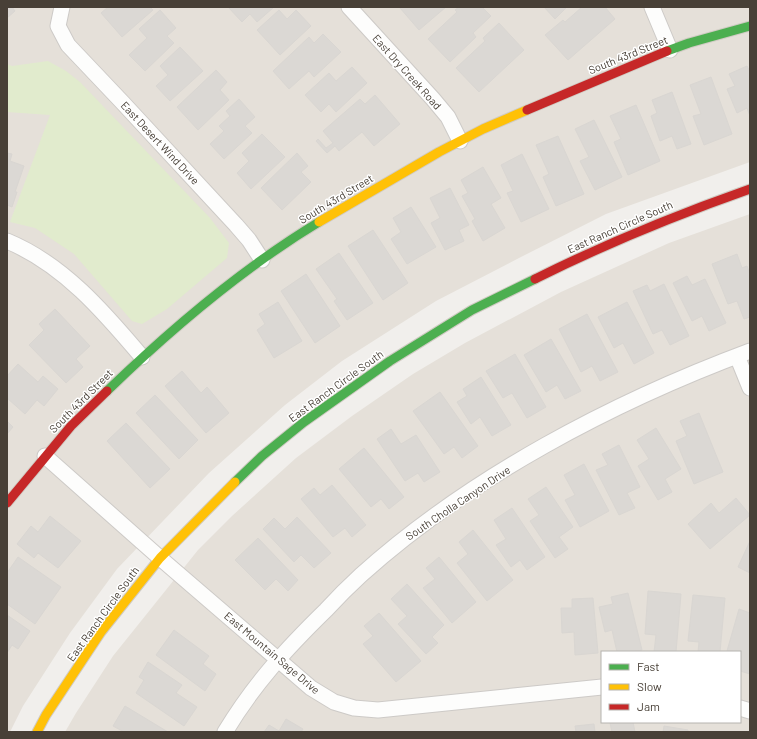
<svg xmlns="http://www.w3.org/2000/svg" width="757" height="739" viewBox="0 0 757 739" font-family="Barlow,sans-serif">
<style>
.residential{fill:#e5e0d9;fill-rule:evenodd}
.green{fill:#e1ebcd}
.building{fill:#dbd8d4;stroke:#d9d6d2}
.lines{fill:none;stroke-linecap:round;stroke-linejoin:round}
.street-casing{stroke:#cdcac7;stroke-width:17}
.fast-casing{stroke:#d0cbc3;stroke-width:11}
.slow-casing{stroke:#d0cbc3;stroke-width:11}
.jam-casing{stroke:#d0cbc3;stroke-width:11}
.street{stroke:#fdfdfc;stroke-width:15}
.fast{stroke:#4caf50;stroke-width:9}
.slow{stroke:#ffc107;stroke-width:9}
.jam{stroke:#c62828;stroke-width:9}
.labels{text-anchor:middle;stroke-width:3;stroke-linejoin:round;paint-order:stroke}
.street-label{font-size:11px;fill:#484037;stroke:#fff}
</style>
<rect width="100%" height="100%" fill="#f1efec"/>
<path class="residential" d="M7,7H750V162L606,214L519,258L436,301L342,361L285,405L209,473L117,569L70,633L23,706L10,732H7Z
M750,214V732H65L76,713L113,656L198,550L232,516L296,458L352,416L413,374L465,343L561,292L669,243ZM602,652H740V722H602Z"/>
<path class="green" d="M48,61L66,71L80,82L210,218L229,243L227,258L167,309L142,324L132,321L74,254L35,228L10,222L50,115L7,112V64L12,66Z"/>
<path class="building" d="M7,7H12L15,11L7,18Z
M108,7H150L153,10L122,37L101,13Z
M228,7H274L257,22L250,14L242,22Z
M401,7H446L419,30L400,8Z
M459,7H482L491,16L473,33L476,37L450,62L428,39L457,12L455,10Z
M544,7H567L555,19Z
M582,7H605L615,19L568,60L545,35L563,20L565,22Z
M160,10L176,28L167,36L174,43L145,71L129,55L147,38L139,29Z
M279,10L287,19L296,10L311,26L280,55L257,30Z
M499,23L524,50L479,92L456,68L485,41L483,38Z
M323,34L341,52L314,77L309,71L289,89L273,71L309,37L314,43Z
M180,47L203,71L170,101L156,86L168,75L160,66Z
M747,66L750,72V116L747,108L737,113L727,89L735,86L729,74Z
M352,67L367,83L336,112L329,104L321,112L305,95L329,73L336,81Z
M216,70L227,82L220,90L229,100L198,130L177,107Z
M711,77L732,134L704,145L693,116L701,114L690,85Z
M672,92L691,144L677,149L672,136L660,141L651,116L657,113L652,100Z
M375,95L400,124L374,146L362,132L339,151L335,146L327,153L316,141L318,139L326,148L333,143L323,131L360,99L365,104Z
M239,99L255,117L245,126L252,133L224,159L210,144L224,131L219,126L230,116L226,111Z
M636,105L660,161L628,175L614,142L621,139L610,116Z
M594,120L622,177L595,190L580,161L589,157L575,129Z
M262,134L285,157L251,189L237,173L249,161L242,153Z
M558,136L584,194L556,206L543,177L549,174L536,145Z
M7,153L12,154L10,161L24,166L15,192H17L12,207L7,205Z
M297,153L308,166L301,172L311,182L282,210L261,188Z
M522,154L549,209L521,222L507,193L513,191L501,165Z
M483,167L501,198L491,204L505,228L483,241L472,221L475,219L462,196L468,193L461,180Z
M450,188L469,225L459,230L464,241L445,250L431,223L440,218L430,198Z
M411,207L436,247L407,264L391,239L401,232L393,218Z
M373,230L408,283L383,300L348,246Z
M339,253L373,303L347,320L334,301L337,299L316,269Z
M737,254L742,268L747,266L750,274V317L744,319L737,301L728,304L712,264Z
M306,274L340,326L315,343L281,291Z
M687,276L692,285L705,279L726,323L709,331L702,316L692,321L673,283Z
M664,284L689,336L670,345L662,330L653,334L633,291L647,285L650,291Z
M278,302L302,341L274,358L257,330L265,324L259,314Z
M627,302L654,353L634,364L623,343L614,348L598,317Z
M55,309L90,346L76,359L83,367L66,383L29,345L44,330L39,324Z
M587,314L618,372L600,381L592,366L581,372L559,329Z
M551,339L581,391L565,399L557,385L546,392L524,355Z
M515,354L546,407L527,418L512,393L503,398L486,371Z
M18,364L38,382L43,376L58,389L44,406L37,400L25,414L7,398V376Z
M182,371L201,393L207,387L229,413L206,433L165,386Z
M481,377L511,425L492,436L480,417L471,424L457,402L467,396L463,389Z
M440,392L478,446L462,458L454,447L444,454L413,411Z
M155,395L198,440L179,459L136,413Z
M699,413L723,472L694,484L676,441L687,436L680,421Z
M7,421L13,427L7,434Z
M126,423L170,469L150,488L107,441Z
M656,428L681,469L665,479L672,492L658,500L638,466L649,459L637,440Z
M391,429L401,444L416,435L440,472L424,482L418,473L405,481L377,439Z
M619,445L640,487L627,493L635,508L619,515L596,470L608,465L602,454Z
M364,448L404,497L389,509L381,499L371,507L339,469Z
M584,464L609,511L580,527L565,500L575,495L564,475Z
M332,485L366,525L352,537L345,528L333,537L301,499L314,488L320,495Z
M546,487L573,527L559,537L568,549L555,558L530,521L539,515L528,499Z
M736,498L750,515L710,549L688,524L711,503L719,513Z
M512,508L545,557L527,570L520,560L511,567L496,545L506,539L494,520Z
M50,516L81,541L58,568L38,553L34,558L17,544L31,526L38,532Z
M297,517L331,553L314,568L301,555L294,562L263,529L274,518L285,529Z
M473,530L513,580L487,601L457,563L468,554L459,542Z
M258,538L298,580L288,591L276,579L265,590L235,560Z
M750,541V573L738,567Z
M18,557L61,587L35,624L7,604V573Z
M439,557L476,602L452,623L423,588L435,579L426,568Z
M407,584L444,625L432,637L438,643L426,654L398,624L407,616L391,599Z
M648,591L681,594L676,652H654L656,635L645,634Z
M628,593L642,650L632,652H617L612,630L605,632L599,607L613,604L611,597Z
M693,595L725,598L720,652H698L699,642L688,641Z
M593,598L598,653L575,655L574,632L562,633L561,608H572V599Z
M739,609L750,613V674L740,671V652L727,651Z
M379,613L421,661L396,682L363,644L373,636L364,626Z
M7,615L30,631L18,649L12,645L7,653Z
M174,630L209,656L203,664L216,674L205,691L156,655Z
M148,662L182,685L176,693L197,707L184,726L136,693L144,680L139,677Z
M125,706L168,732H124L113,726Z
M286,719L303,729L301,732H264L269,725L279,731Z
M618,722H633L635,732H612L610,723Z
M594,724L595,732H576L575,726Z
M664,726L688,730V732H663Z"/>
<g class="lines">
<g class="street-casing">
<path id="street" d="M62,7L58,26L68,45L123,103L236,225L249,240L262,260
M349,7L433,99L448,117L460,141
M652,7L670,50
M7,241C63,264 104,312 142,357
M737,356L750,388
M45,456L160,558L311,688L334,702L354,708L378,710L602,687
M740,708L750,711
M225,732C254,684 286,649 326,610C337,598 349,586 361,575C470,477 613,402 750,351"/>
</g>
<g class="fast-casing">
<path id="fast" d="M667,51L689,43L750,26
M107,391C172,328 241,269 319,222
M235,482L262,456L304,422L390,361L472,310L535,279"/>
</g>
<g class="slow-casing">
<path id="slow" d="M319,222L439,152L483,129L527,110
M37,732L46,715L101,632L160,558L235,482"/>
</g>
<g class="jam-casing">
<path id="jam" d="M527,110L667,51
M535,279C605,244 676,215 750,189
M7,503L71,426L107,391"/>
</g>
<use href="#street" class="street"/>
<use href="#fast" class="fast"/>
<use href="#slow" class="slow"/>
<use href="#jam" class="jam"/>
</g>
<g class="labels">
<g class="street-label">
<text transform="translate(628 55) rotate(-22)" y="4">South 43rd Street</text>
<text transform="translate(407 72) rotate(48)" y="4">East Dry Creek Road</text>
<text transform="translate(160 143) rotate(47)" y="4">East Desert Wind Drive</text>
<text transform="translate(336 199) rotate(-31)" y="4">South 43rd Street</text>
<text transform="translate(620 227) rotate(-24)" y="4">East Ranch Circle South</text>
<text transform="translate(336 386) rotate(-36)" y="4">East Ranch Circle South</text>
<text transform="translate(81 401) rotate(-45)" y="4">South 43rd Street</text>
<text transform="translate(458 503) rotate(-34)" y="4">South Cholla Canyon Drive</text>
<text transform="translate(103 614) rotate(-54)" y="4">East Ranch Circle South</text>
<text transform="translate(272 653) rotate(40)" y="4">East Mountain Sage Drive</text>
</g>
</g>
<rect width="757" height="739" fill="none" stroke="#484037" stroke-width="16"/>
<rect x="601" y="651" width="140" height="72" fill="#ffffff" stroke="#b6b3af"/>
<rect x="609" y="664" width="20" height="6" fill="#4caf50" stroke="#b6b3af"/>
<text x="637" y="671" font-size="12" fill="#484037">Fast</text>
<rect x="609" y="684" width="20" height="6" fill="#ffc107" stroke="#b6b3af"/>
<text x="637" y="691" font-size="12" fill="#484037">Slow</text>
<rect x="609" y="704" width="20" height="6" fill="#c62828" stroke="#b6b3af"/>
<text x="637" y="711" font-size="12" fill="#484037">Jam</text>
</svg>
